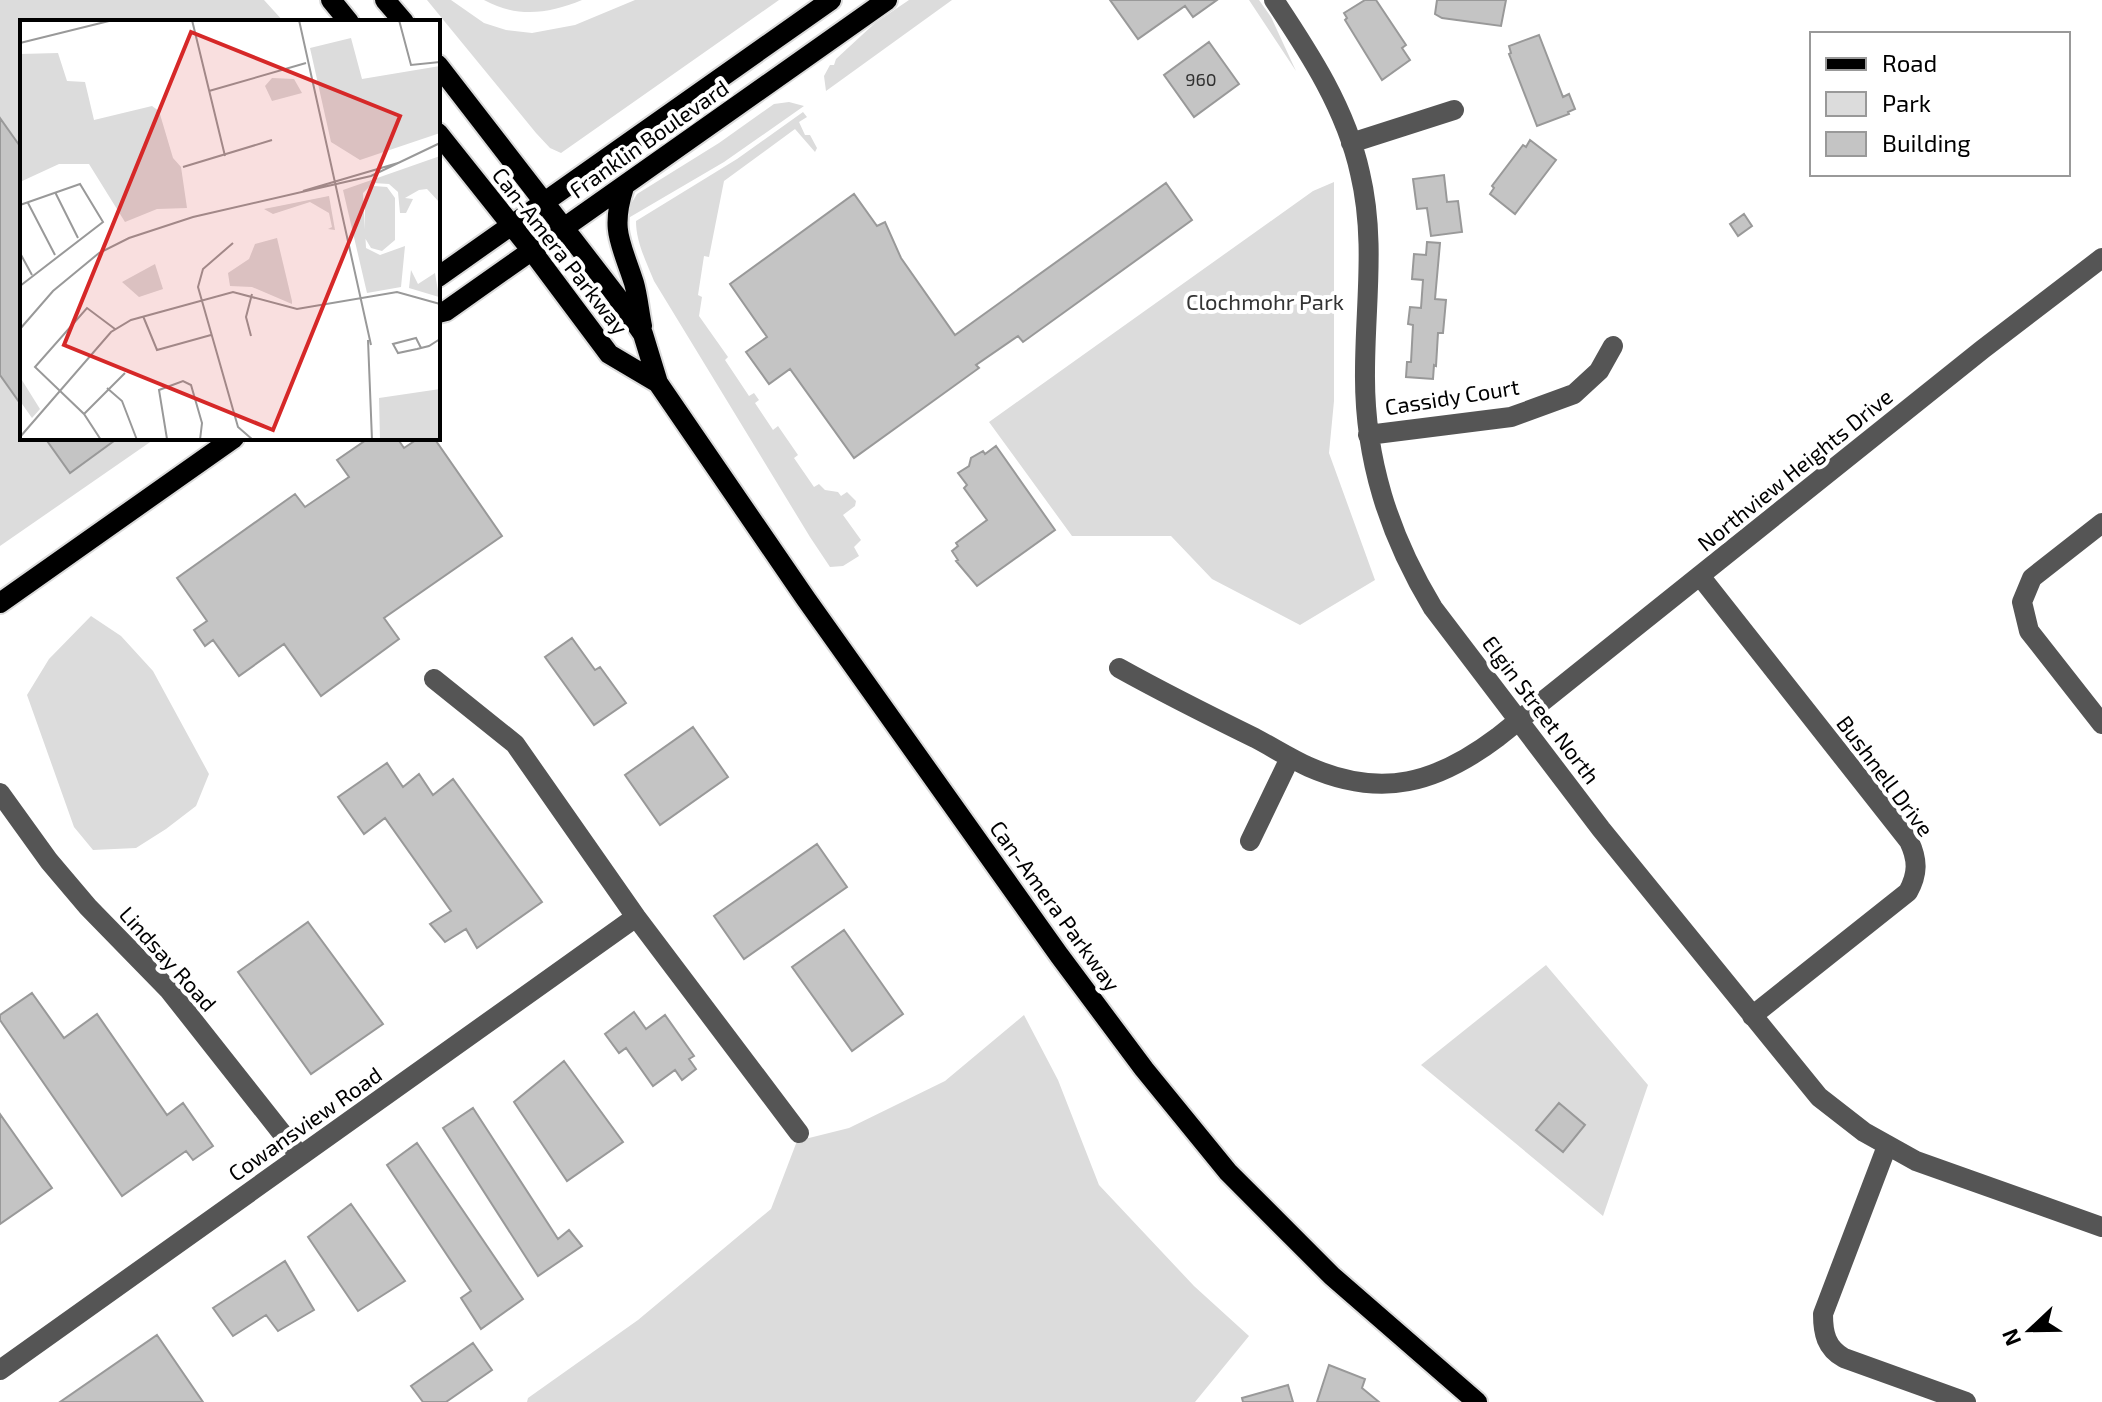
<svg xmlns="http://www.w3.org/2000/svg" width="2102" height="1402" viewBox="0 0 2102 1402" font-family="'Exo 2',sans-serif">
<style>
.green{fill:#dcdcdc}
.building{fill:#c4c4c4;stroke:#999;stroke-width:2}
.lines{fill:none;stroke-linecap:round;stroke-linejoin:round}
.major-casing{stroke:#dbdbdb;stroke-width:24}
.minor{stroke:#555;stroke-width:20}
.major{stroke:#000;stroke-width:20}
.labels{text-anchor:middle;stroke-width:8;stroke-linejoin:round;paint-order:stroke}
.number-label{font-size:18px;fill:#313131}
.street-label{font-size:22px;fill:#000;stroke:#fff}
.park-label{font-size:22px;fill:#333;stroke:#fff}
.inset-road{fill:none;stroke:#999;stroke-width:2}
.view{fill:#d62828;fill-opacity:0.15;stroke:#d62828;stroke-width:4}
.inset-edge{fill:none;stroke:#000;stroke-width:4}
</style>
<rect width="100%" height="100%" fill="#fff"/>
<path class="green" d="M0,0H264L284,22H22V438H156L0,546Z
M427,0H451L484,23L506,30L532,33L575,25L635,0H779L561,153L550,148L536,133Z
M484,0H582C548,14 517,18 484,0Z
M909,0H952L826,91L824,76L830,65H834L836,59L875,23Z
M1249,0H1259L1271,17L1296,71Z
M789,102L804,106L724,162L625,220L628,209L637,194L719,143L774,104Z
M803,112L807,117L799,122L805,135H810L817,148L815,152L795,129L724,181L709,257L704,256L698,295L702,297L699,316L728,357L725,360L749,396L754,393L759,400L755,403L773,430L778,426L798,455L794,458L814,487L819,484L825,490L838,492L841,496L847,492L856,501L855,506L843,515L861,540L854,547L859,556L843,566L830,567L810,537L654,281C646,261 636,242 636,221L737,159Z
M1334,182V401L1329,453L1375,580L1300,625L1212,579L1171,536H1072L989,422L1313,191Z
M91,616L121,636L153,671L209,774L196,806L166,829L136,848L93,850L74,827L27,695L49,659Z
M1546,965L1648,1085L1603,1216L1421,1065Z
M1024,1015L1058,1080L1099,1185L1194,1286L1249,1336L1195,1402H527L528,1398L638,1320L771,1209L797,1141L849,1128L945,1081Z"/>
<path class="building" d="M1110,0H1217L1193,17L1185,6L1138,39Z
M1365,0H1376L1406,45L1402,48L1410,60L1382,80L1345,20L1347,18L1344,13Z
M1437,0H1506L1501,26L1442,18L1435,14Z
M1539,35L1563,97L1569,94L1575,109L1568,112L1569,114L1537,126L1509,54L1511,53L1509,46Z
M1209,42L1239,84L1194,117L1164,75Z
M0,118L22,149V406L0,375Z
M1530,140L1556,160L1515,214L1490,194L1494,188L1492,186L1523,145L1526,147Z
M1444,175L1447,202L1458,201L1462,232L1431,236L1427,208L1417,209L1413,179Z
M1166,183L1192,220L1023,342L1018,336L976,365L979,368L854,458L790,369L769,384L746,352L767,337L730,284L854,194L877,226L885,222L901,258L955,335Z
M1744,214L1752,226L1738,236L1730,224Z
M1427,242L1440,243L1435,299L1446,300L1443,333H1438L1436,366L1434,365L1433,379L1406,377L1407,362H1411L1413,325L1408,324L1410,307L1421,308L1423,280L1412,279L1414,254L1426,255Z
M45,438H118L70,473Z
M369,438H397L404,448L419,438H434L502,536L384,618L399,639L321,696L284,644L239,676L213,640L205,646L194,630L207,621L177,578L295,494L305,507L349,477L337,460Z
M996,446L1055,530L977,586L956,561L958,560L952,551L958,546L956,543L987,520L964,488L967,485L958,473L969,466L971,458L983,451L985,454Z
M572,638L595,670L600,667L626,703L594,725L545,657Z
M693,727L728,777L660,825L625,775Z
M387,763L403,787L419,774L433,795L453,779L542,902L477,948L466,929L445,942L430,924L451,911L385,818L364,834L338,797Z
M817,844L847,887L744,959L714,916Z
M308,922L383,1024L311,1074L238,972Z
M844,930L903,1014L852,1051L792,967Z
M32,993L64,1038L97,1014L167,1115L183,1103L213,1146L193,1160L186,1151L122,1196L0,1020V1015Z
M634,1012L646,1029L665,1015L694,1056L689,1059L696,1069L682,1080L675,1070L653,1086L626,1048L619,1053L605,1034Z
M564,1061L623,1142L567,1181L514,1102Z
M1559,1103L1585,1125L1563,1152L1536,1130Z
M473,1108L558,1239L569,1230L582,1246L538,1276L443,1128Z
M0,1114L52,1188L0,1224Z
M417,1143L523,1299L481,1329L461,1298L471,1291L387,1165Z
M351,1204L405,1281L358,1311L308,1237Z
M285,1261L314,1310L278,1331L266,1315L233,1336L213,1308Z
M157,1335L203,1402H60Z
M473,1343L492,1370L446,1402H423L411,1386Z
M1329,1365L1365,1379L1362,1388L1379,1402H1317Z
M1288,1385L1293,1402H1243L1242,1398Z"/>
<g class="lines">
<g class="major-casing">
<path id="major" d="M331,0L349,22
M385,0L404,22
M438,65L615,294L643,334L658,383L806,599L1059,955L1144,1069L1228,1172L1332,1276L1477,1402
M438,133L532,251L609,354L658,383
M624,187C610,231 621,242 634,283C638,297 639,312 642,326
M438,277L831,0
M438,313L446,311L887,0
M0,603L234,438"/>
</g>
<path class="minor" d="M1274,0C1310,54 1346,109 1360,173C1376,240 1365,305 1365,372C1364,459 1389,535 1433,608L1601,829L1819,1097L1864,1132L1916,1161L2102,1227
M1351,143L1454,110
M1368,435L1511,417L1574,394L1599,371L1613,346
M2102,523L2032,578L2022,602L2029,631L2102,724
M1700,576L1909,841C1918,860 1918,874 1908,892L1752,1016
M1119,668C1164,693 1210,716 1255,738C1274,748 1291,759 1309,767C1382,799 1437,783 1498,737L1983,349L2102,258
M434,679L515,744L636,917L799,1133
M0,793L49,861L88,907L169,990L300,1156
M1250,841L1290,758
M1887,1146L1823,1314C1823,1333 1826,1348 1844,1358L1966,1402
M0,1370L636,917"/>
<use href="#major" class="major"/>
</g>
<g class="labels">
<g class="number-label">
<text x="1201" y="86">960</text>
</g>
<g class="street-label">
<text transform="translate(649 139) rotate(-35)" y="8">Franklin Boulevard</text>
<text transform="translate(560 251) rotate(52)" y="8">Can-Amera Parkway</text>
<text transform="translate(1452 397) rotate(-9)" y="8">Cassidy Court</text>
<text transform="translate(1795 470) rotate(-39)" y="8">Northview Heights Drive</text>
<text transform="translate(1541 710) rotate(53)" y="8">Elgin Street North</text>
<text transform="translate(1885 776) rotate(53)" y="8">Bushnell Drive</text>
<text transform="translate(1055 906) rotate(54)" y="8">Can-Amera Parkway</text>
<text transform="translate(168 959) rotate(48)" y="8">Lindsay Road</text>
<text transform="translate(305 1124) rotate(-35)" y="8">Cowansview Road</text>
</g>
<g class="park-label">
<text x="1265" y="310">Clochmohr Park</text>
</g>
</g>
<g transform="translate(20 20)">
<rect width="420" height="420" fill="#fff"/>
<path d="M331,18L342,59L420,46V113L340,140L311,122L290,28ZM38,33L47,61L65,62L74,100L132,86L139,91L153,138L161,147L167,188L137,189L105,202L69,144H39L0,162V34ZM252,58L274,59L282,73L252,81L245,66ZM420,136V183L407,169L399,170L385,178L393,179L386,193H380L378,172L369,164L353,163L343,173L346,228L360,235L385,226L381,267L347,273L323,170ZM354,166L367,167L375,178V220L362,231L351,228L345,218V178ZM309,176L315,210L308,209L312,207L309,193L290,182L253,194L244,189ZM257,218L272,281V284L232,267L210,266L208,253L229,239L235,224ZM135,244L143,269L119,277L102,262ZM391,250L398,264L415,253L419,277L389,268ZM0,357L20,389L12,398L0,381ZM420,369V420H360L359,378Z" fill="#dcdcdc"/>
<path class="inset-road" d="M172,0L205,136M279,0L351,325M379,0L391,45L420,42M0,23L93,0M189,71L286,43M163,147L252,120M283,171L378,143M35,172L58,218M8,183L35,235M0,185L60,164L83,202L0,266M213,223L183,249L178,267L218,407L233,420M0,233L12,255M123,296L137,330L191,315M0,309L33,271L79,233L109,218L173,197L351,156L420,123M231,316L226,297L232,274M348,320L352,420M401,328L396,318L373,324L378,333L397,329L409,326L420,319M87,368L102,381L117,420M64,394L105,353M0,417L91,312L111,300L213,272L277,289L377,272L420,284M147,419L139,370L163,361L171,365L182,403L180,420M81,420L64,394L15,347L67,288L95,309"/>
<path class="view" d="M171,12L380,96L253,410L44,325Z"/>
<rect width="420" height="420" class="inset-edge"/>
</g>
<rect x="1810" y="32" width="260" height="144" fill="#ffffff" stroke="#999999" stroke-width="2"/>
<rect x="1826" y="58" width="40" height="12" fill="#000000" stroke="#999999" stroke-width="2"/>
<text x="1882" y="72" font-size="24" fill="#000000">Road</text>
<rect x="1826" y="92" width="40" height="24" fill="#dcdcdc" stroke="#999999" stroke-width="2"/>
<text x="1882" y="112" font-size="24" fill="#000000">Park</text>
<rect x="1826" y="132" width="40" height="24" fill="#c4c4c4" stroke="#999999" stroke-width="2"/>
<text x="1882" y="152" font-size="24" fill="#000000">Building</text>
<g transform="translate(2030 1330) rotate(248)" stroke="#ffffff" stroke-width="6" paint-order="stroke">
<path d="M0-6L14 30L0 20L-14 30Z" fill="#000000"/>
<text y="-12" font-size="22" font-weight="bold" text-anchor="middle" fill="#000000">N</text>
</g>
</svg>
